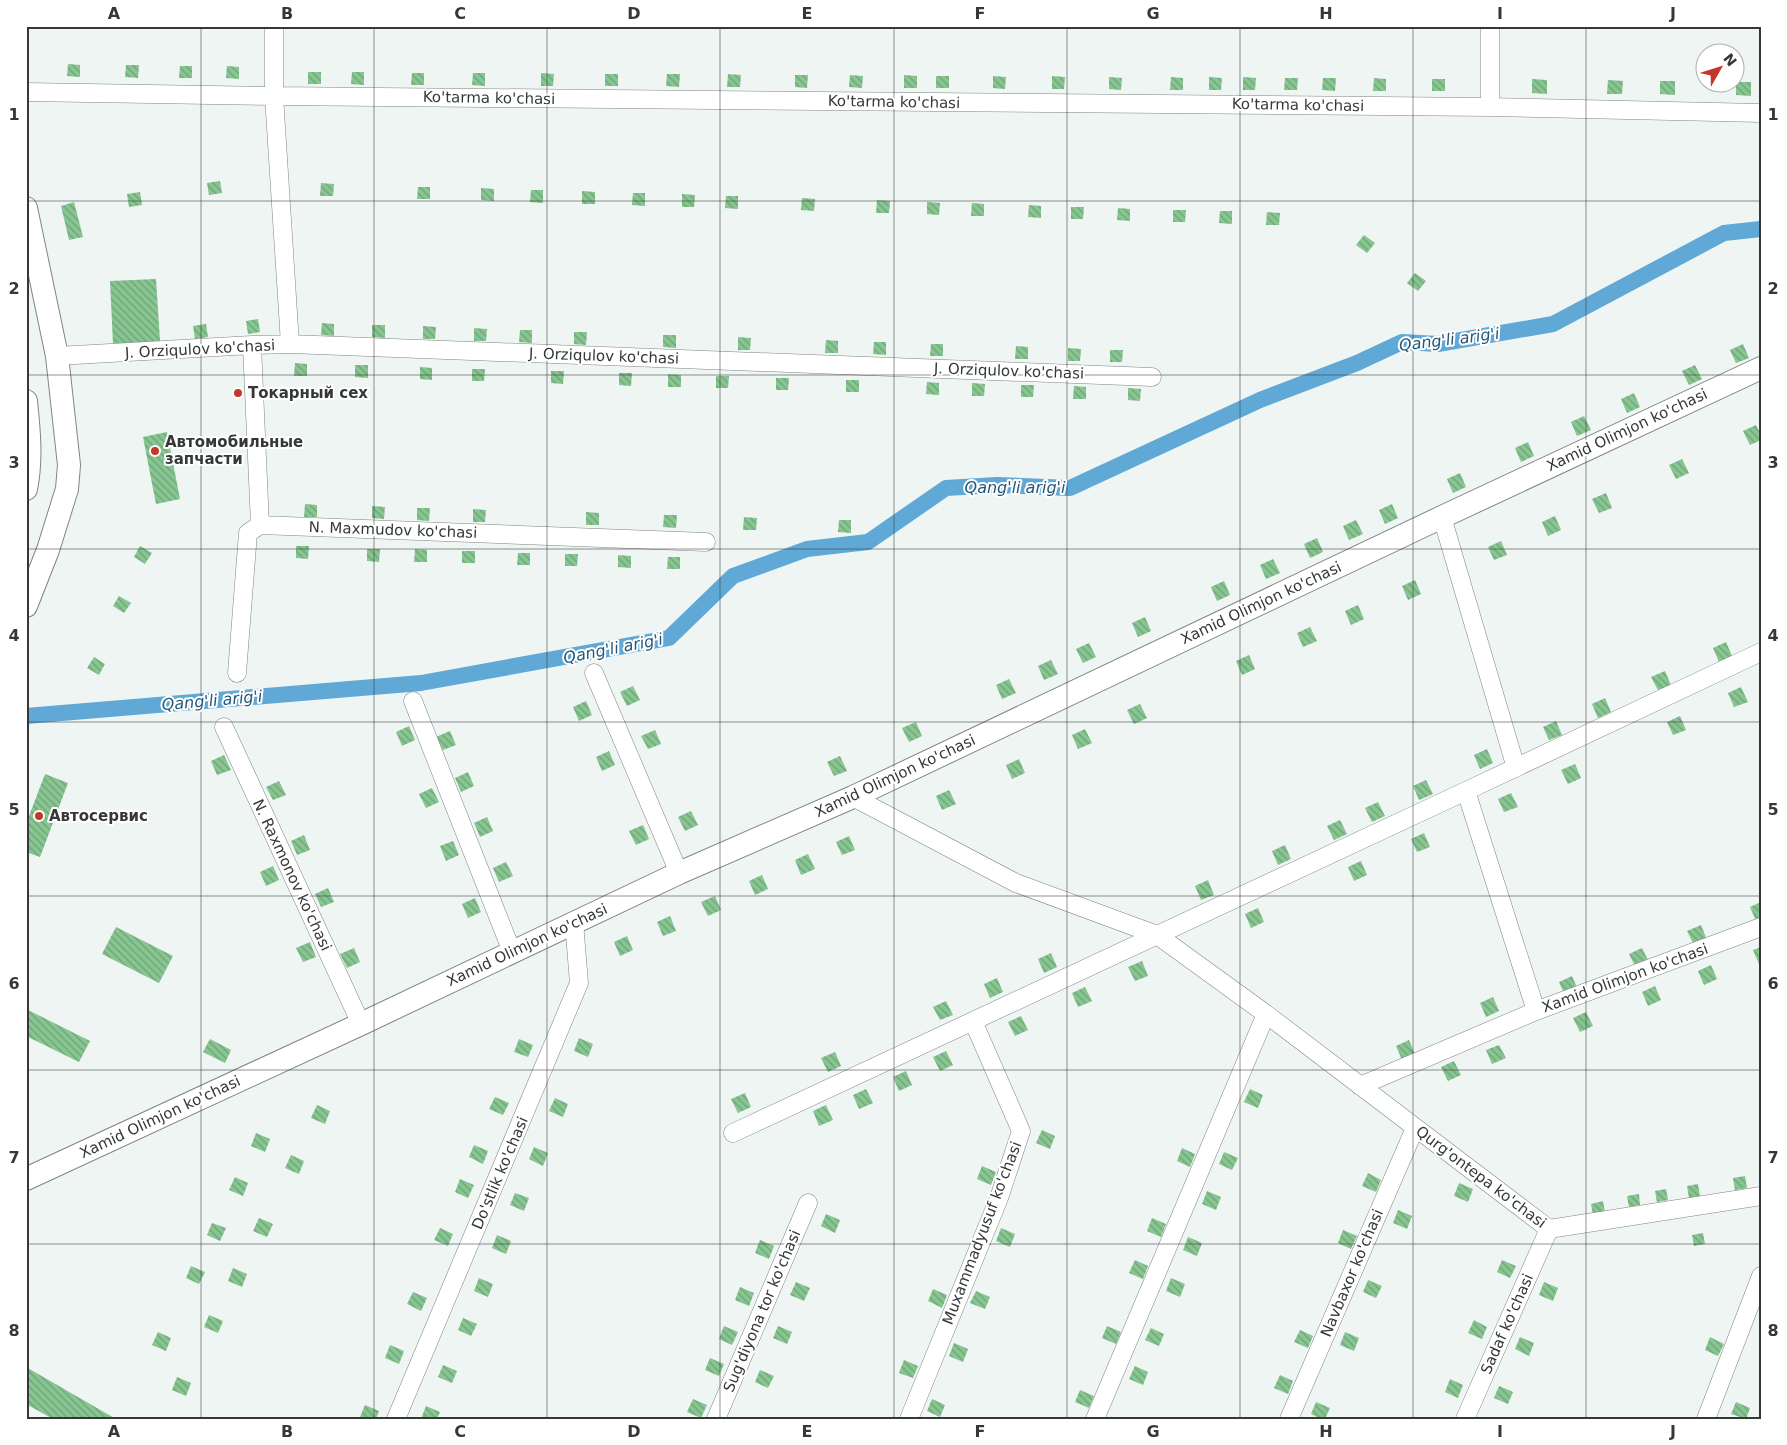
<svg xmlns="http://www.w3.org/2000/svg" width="1787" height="1445" viewBox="0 0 1787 1445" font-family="'DejaVu Sans',sans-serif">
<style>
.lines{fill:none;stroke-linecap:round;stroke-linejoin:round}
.canal{stroke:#60a8d5;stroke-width:16}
.building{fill:url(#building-back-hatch)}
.minor-casing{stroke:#7f8583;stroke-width:19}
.major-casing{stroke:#7f8583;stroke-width:24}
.minor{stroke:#fff;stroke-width:18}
.major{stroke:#fff;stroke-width:22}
.grid{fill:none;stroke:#363838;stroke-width:1;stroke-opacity:0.55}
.poi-dot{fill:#c4372b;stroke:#fff;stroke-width:2}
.labels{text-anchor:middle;stroke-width:4;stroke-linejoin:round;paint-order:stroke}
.street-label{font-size:15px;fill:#363838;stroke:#fff}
.poi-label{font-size:15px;font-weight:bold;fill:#363838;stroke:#fff;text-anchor:start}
.water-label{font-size:16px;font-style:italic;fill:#235878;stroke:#fff}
.neatline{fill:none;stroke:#363838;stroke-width:2}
.grid-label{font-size:16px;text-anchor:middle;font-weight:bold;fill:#363838}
</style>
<defs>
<pattern id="building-back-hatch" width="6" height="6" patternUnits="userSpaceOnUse" patternTransform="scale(1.25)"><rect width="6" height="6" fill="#87c591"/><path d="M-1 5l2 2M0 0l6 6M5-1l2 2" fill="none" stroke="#6fa177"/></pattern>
</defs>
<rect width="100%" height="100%" fill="#eef5f3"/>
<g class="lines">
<path class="canal" d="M26,716L421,683L669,638L733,576L807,549L868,542L946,488L997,485L1070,488L1260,400L1357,363L1402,342L1438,344L1553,324L1724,233L1761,229"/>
</g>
<path class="building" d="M68,64L80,65V77L67,76Z
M126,65H139L138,78L125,77Z
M180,66H192V78H179Z
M227,66L239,67V79L226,78Z
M308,72H321V84H308Z
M352,72H364V85L351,84Z
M412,73H424V85H411Z
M473,73H485V86L472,85Z
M541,73L554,74L553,86H541Z
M605,74H618V86H605Z
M667,74H680L679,87L666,86Z
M728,74L741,75L740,87H727Z
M795,75H808L807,88L795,87Z
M850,75L863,76L862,88L849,87Z
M904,75L917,76V88H904Z
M936,76H949V88H936Z
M993,76L1006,77L1005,89L993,88Z
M1052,76L1065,77L1064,89H1052Z
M1109,77L1122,78L1121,90L1109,89Z
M1171,77L1183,78V90H1170Z
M1209,77L1222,78L1221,90H1209Z
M1243,77L1256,78L1255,90H1243Z
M1285,78H1298L1297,90H1284Z
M1323,78H1336L1335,91L1322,90Z
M1374,78L1386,79V91H1373Z
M1432,79H1445V91H1432Z
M1532,79L1547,80V94L1532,93Z
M1608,80L1623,81L1622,94H1607Z
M1660,81H1675V95L1660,94Z
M1736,82H1751V96L1736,95Z
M220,181L222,193L209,195L207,183Z
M321,183L334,184L333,196H320Z
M418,187H430V199H417Z
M481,188L494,189V201L481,200Z
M531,190H543V203L530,202Z
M582,191L595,192V204H582Z
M140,192L142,205L129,207L127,194Z
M633,193H645V206L632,205Z
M682,194L695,195L694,207H682Z
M726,196H738V209L725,208Z
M802,198L815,199L814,211L801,210Z
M877,200L890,201L889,213H876Z
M74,202L83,237L69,240L61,206Z
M927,202L940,203L939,215L927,214Z
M972,203L984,204V216H971Z
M1029,205L1041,206V218L1028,217Z
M1071,207H1084L1083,219H1071Z
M1118,208L1130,209V221L1117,220Z
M1173,210H1186L1185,222H1173Z
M1220,211H1232V224L1219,223Z
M1267,212L1280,213L1279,225H1266Z
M1364,235L1375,243L1367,253L1356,245Z
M1415,273L1426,281L1418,291L1407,283Z
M156,279L160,341L113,344L110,281Z
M258,319L260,332L248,334L246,321Z
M322,323L334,324V336L321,335Z
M206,324L208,337L195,339L193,326Z
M372,325H385V338L372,337Z
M423,326L436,327L435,339H423Z
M474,328L487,329L486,341H474Z
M520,330H532V343L519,342Z
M574,332H587L586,345L574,344Z
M663,335H676V348L663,347Z
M738,337L751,338L750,350H738Z
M826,340L838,341V353H825Z
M874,342H886V355L873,354Z
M931,344H943V356H930Z
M1743,344L1749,358L1736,363L1730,350Z
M1016,346L1028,347V359H1015Z
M1068,348L1081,349L1080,361H1068Z
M1110,350H1123L1122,362H1110Z
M295,363L307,364V376H294Z
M355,365H368V378L355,377Z
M1695,365L1702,379L1689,385L1682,371Z
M420,367L432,368V380L420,379Z
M472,369H485L484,381H472Z
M551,371H564L563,384L551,383Z
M619,373H632L631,386L619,385Z
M668,374L681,375V387H668Z
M716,376H729L728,388H716Z
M776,378H789L788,390H776Z
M846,380H859V392H846Z
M927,382L939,383V395L926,394Z
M972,383L985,384L984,396H972Z
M1021,385H1034L1033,397H1021Z
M1074,386L1086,387V399H1073Z
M1128,388L1141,389L1140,401L1128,400Z
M1634,393L1640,407L1627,413L1621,399Z
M1584,416L1591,430L1577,436L1571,422Z
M1756,425L1761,435V440L1750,445L1743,431Z
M167,432L180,499L156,504L143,437Z
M1528,442L1534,456L1521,462L1515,448Z
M1682,459L1689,473L1676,479L1669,465Z
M1460,473L1466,487L1453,493L1447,479Z
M1606,493L1612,508L1599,513L1592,499Z
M305,504L317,505V517H304Z
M1392,504L1398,518L1385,524L1379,510Z
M372,506L385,507L384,519L372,518Z
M417,508H430L429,521L417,520Z
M473,509L486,510L485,522H473Z
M586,512L599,513V525H586Z
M664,515H677L676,528L663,527Z
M1555,516L1561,530L1548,536L1542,522Z
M744,517L757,518L756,530H743Z
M839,520H851V533L838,532Z
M1356,520L1363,534L1349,540L1343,526Z
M1317,538L1323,552L1310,558L1304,544Z
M1501,541L1507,555L1494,560L1488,547Z
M140,546L152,553L145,564L134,557Z
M296,546H309L308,559L296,558Z
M367,549H380L379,562L367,561Z
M415,549L427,550V562H414Z
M462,551H475V563H462Z
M518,553H530V565H517Z
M565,554H578L577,566H565Z
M618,555L631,556V568L618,567Z
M668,557H680V569H667Z
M1273,559L1280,573L1266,579L1260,565Z
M1415,580L1421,594L1408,600L1402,586Z
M1224,581L1230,595L1217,601L1211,587Z
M119,596L131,603L124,613L113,606Z
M1358,605L1364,619L1351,625L1345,611Z
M1145,617L1151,631L1138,637L1132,623Z
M1310,627L1317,641L1303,647L1297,633Z
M1726,642L1732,656L1719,662L1713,648Z
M1089,643L1096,657L1083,663L1076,649Z
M1249,655L1255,669L1242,675L1236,661Z
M94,657L105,664L99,675L87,668Z
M1051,660L1058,674L1044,680L1038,666Z
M1665,671L1671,685L1658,690L1651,677Z
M1009,679L1016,693L1002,699L996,685Z
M633,686L640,700L627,706L620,692Z
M1741,687L1748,702L1734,707L1728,693Z
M1605,698L1611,712L1598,718L1592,704Z
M586,701L592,715L579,721L573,707Z
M1140,704L1147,718L1134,724L1127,710Z
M1680,716L1686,730L1673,735L1667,722Z
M1556,721L1562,735L1549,740L1543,727Z
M916,722L922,736L909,742L902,728Z
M409,726L415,740L402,746L396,732Z
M1085,729L1092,743L1078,749L1072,735Z
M655,730L661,744L648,749L641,736Z
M450,731L456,745L443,750L436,737Z
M1487,749L1493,763L1480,769L1474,755Z
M609,751L615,765L602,771L596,757Z
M224,755L231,770L217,775L211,761Z
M840,756L847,771L834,776L827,762Z
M1019,759L1025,773L1012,779L1006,765Z
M1575,764L1581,778L1568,784L1561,770Z
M468,772L474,786L461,792L455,778Z
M45,774L68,783L40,857L26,852V824Z
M1426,780L1433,794L1419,800L1413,786Z
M279,781L286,795L273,800L266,787Z
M432,788L439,802L426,808L419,794Z
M949,790L956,804L942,810L936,796Z
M1511,793L1518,807L1504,812L1498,799Z
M1378,802L1385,816L1372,822L1365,808Z
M691,811L698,825L685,831L678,817Z
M487,817L493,831L480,837L474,823Z
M1340,820L1347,834L1334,840L1327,826Z
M643,825L649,839L636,845L629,831Z
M1424,833L1430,847L1417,852L1411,839Z
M304,835L310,850L297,855L291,841Z
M849,836L855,850L842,855L836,842Z
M453,841L459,855L446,861L440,846Z
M1285,845L1291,859L1278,865L1272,851Z
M808,854L815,869L801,875L795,860Z
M1361,861L1367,875L1354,881L1348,867Z
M506,862L513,876L499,882L493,868Z
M273,866L279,880L266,886L260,872Z
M762,875L768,889L755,895L749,881Z
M1208,880L1214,895L1201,900L1195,886Z
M328,888L334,902L321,907L315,894Z
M715,896L721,910L708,916L701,902Z
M475,898L481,912L468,918L462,904Z
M1761,902V919L1756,921L1750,907Z
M1258,908L1264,922L1251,928L1245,914Z
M670,916L676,931L663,936L657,922Z
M1701,925L1707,940L1694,945L1687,931Z
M116,927L173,956L159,983L102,954Z
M627,936L633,950L620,956L614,942Z
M310,942L316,957L303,962L296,948Z
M1761,947V963L1759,964L1753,950Z
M354,948L360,962L347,968L340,954Z
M1642,948L1649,962L1636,968L1629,954Z
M1051,953L1057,967L1044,973L1038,959Z
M1142,961L1148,976L1135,981L1128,967Z
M1711,965L1717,979L1704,985L1698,971Z
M1572,976L1578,990L1565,996L1559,982Z
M997,978L1003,992L990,998L984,984Z
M1655,986L1661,1000L1648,1006L1642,992Z
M1085,987L1092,1001L1078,1007L1072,993Z
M1493,997L1499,1011L1486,1017L1480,1003Z
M946,1001L953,1015L940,1020L933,1007Z
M26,1009L90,1041L79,1062L26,1036Z
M1586,1012L1593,1026L1580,1032L1573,1018Z
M1021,1016L1028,1030L1015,1036L1008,1022Z
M579,1038L593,1044L588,1057L574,1051Z
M210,1039L231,1050L225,1063L203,1052Z
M519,1039L533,1045L528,1057L514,1052Z
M1409,1040L1415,1054L1402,1060L1396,1046Z
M1499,1045L1506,1058L1492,1064L1486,1050Z
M946,1051L953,1065L940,1071L933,1057Z
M835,1052L841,1066L828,1072L821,1058Z
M1454,1061L1461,1075L1448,1081L1441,1067Z
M906,1071L912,1085L899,1091L893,1077Z
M866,1089L873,1103L859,1109L853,1095Z
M1250,1089L1263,1095L1258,1108L1244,1102Z
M745,1093L751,1107L738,1113L731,1099Z
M495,1097L509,1103L503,1115L489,1109Z
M555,1098L568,1104L563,1117L549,1111Z
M317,1105L330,1111L325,1124L311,1118Z
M826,1105L833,1120L819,1126L813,1111Z
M1042,1130L1055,1136L1050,1149L1036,1143Z
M256,1133L270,1139L265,1152L251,1146Z
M474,1145L488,1151L483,1164L469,1157Z
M534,1147L548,1153L543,1166L529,1159Z
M1182,1148L1195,1154L1190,1167L1177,1161Z
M1224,1152L1238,1158L1232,1170L1219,1164Z
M291,1155L304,1161L299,1174L285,1168Z
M982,1166L996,1172L991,1185L977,1179Z
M1368,1173L1381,1180L1376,1192L1362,1186Z
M1745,1176L1747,1188L1735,1190L1733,1178Z
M235,1177L248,1183L243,1196L229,1190Z
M460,1179L474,1185L468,1198L455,1192Z
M1459,1183L1473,1189L1468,1202L1454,1196Z
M1698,1184L1700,1196L1689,1198L1687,1186Z
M1666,1189L1668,1200L1657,1202L1655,1191Z
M1207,1191L1221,1197L1216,1210L1202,1204Z
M515,1193L529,1198L524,1211L510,1205Z
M1639,1194L1640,1205L1629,1207L1627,1196Z
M1603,1201L1605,1213L1593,1215L1591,1204Z
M1398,1210L1412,1216L1407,1229L1393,1223Z
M826,1214L840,1220L835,1233L821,1226Z
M259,1218L273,1224L267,1237L253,1231Z
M1152,1218L1166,1224L1161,1237L1147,1231Z
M212,1223L226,1228L220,1241L207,1235Z
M440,1228L453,1234L448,1246L434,1240Z
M1001,1228L1015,1234L1010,1247L996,1241Z
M1343,1230L1357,1236L1351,1249L1338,1243Z
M1703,1233L1705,1244L1694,1246L1692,1235Z
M497,1235L511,1241L506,1254L492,1248Z
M1188,1237L1202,1243L1197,1256L1183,1250Z
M760,1240L774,1246L769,1259L755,1253Z
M1135,1260L1148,1266L1143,1279L1129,1273Z
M1502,1260L1516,1266L1510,1278L1497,1272Z
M191,1266L205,1272L199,1284L186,1278Z
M233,1268L247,1274L242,1287L228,1281Z
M479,1278L493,1284L488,1297L474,1291Z
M1171,1278L1185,1284L1180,1297L1166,1291Z
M1368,1280L1382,1286L1376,1298L1363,1292Z
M796,1282L810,1288L804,1301L790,1295Z
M1544,1282L1558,1288L1553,1301L1539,1295Z
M740,1287L754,1293L749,1306L735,1300Z
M933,1289L947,1295L942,1308L928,1301Z
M976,1291L990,1297L985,1309L970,1303Z
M413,1292L427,1298L421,1311L407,1304Z
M209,1315L223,1321L218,1333L204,1327Z
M463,1318L477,1324L471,1336L458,1330Z
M1474,1320L1487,1327L1482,1339L1468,1333Z
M724,1326L738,1332L732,1345L719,1339Z
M778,1326L792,1332L787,1344L773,1338Z
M1107,1326L1121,1332L1116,1344L1102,1338Z
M1151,1328L1164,1334L1159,1346L1145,1340Z
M1300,1330L1313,1336L1308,1348L1294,1342Z
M158,1332L171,1338L166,1351L152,1345Z
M1345,1332L1359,1338L1354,1351L1340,1345Z
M1520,1337L1534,1343L1529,1356L1515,1349Z
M1710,1337L1724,1344L1718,1356L1705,1350Z
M954,1343L968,1349L963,1362L949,1356Z
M390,1345L404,1351L399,1364L385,1358Z
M710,1358L724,1364L719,1376L705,1370Z
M904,1360L918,1366L913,1378L899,1373Z
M443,1365L457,1371L452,1383L438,1377Z
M1135,1366L1148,1372L1143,1385L1129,1379Z
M26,1367L116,1419H53L26,1404Z
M760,1370L774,1376L768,1388L755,1382Z
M1280,1375L1293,1381L1288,1394L1274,1388Z
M177,1377L191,1383L186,1396L172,1390Z
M1450,1379L1463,1385L1458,1398L1445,1392Z
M1499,1386L1513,1392L1508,1404L1494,1398Z
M1080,1390L1094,1396L1089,1408L1075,1402Z
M693,1399L707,1405L701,1418L687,1412Z
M932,1399L945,1405L940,1417L927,1411Z
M1316,1402L1330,1408L1325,1419H1321L1311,1414Z
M1736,1402L1750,1408L1746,1419L1731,1414Z
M365,1405L379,1411L376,1419L360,1417Z
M426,1406L440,1412L437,1419H421Z"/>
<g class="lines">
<g class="minor-casing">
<path id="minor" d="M274,26V96L290,344
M26,92L274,96L1490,107L1761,113
M1490,107V26
M252,345L260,525L706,542
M57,356L252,345L290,344L1152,377
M1442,517L1516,768
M237,673L248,533L260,525
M594,673L679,873
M413,701L512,952
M224,727L361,1024
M1466,791L1761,652
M853,797L1016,883L1157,935L1266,1014L1095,1419
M1266,1014L1549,1229L1761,1196
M1360,1086L1536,1011
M733,1133L1466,791L1536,1011L1761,927
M396,1419L579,983L574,922
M716,1419L808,1203
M909,1419L999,1198L1021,1131L973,1021
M1289,1419L1415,1128
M1465,1419L1549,1229
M1706,1419L1761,1276"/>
</g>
<g class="major-casing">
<path id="major" d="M26,208L57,356L69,465L67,489L48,550L26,606
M26,401C29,430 32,460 26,489
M26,1179L361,1024L679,873L853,797L1442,517L1761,368"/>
</g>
<use href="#minor" class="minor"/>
<use href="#major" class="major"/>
</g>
<path class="grid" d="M201,26V1419M374,26V1419M547,26V1419M720,26V1419M894,26V1419M1067,26V1419M1240,26V1419M1413,26V1419M1586,26V1419M26,201H1761M26,375H1761M26,549H1761M26,722H1761M26,896H1761M26,1070H1761M26,1244H1761"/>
<g class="poi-dot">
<circle cx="238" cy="393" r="5"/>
<circle cx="155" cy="451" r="5"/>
<circle cx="39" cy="816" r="5"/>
</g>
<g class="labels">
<g class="street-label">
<text transform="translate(489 98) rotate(1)" y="5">Ko'tarma ko'chasi</text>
<text transform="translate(894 102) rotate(1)" y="5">Ko'tarma ko'chasi</text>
<text transform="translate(1298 105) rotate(1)" y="5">Ko'tarma ko'chasi</text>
<text transform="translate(200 349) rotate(-3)" y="5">J. Orziqulov ko'chasi</text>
<text transform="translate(604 356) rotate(2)" y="5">J. Orziqulov ko'chasi</text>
<text transform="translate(1009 371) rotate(2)" y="5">J. Orziqulov ko'chasi</text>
<text transform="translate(1627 430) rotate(-25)" y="5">Xamid Olimjon ko'chasi</text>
<text transform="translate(393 530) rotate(2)" y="5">N. Maxmudov ko'chasi</text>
<text transform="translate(1261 603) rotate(-25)" y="5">Xamid Olimjon ko'chasi</text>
<text transform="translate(895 776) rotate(-25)" y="5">Xamid Olimjon ko'chasi</text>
<text transform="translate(292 875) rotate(65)" y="5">N. Raxmonov ko'chasi</text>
<text transform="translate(527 945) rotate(-25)" y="5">Xamid Olimjon ko'chasi</text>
<text transform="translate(1625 978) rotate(-20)" y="5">Xamid Olimjon ko'chasi</text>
<text transform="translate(160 1117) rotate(-25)" y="5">Xamid Olimjon ko'chasi</text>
<text transform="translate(500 1173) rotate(-67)" y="5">Do'stlik ko'chasi</text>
<text transform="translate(1481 1177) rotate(37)" y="5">Qurg'ontepa ko'chasi</text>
<text transform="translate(982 1233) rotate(-69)" y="5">Muxammadyusuf ko'chasi</text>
<text transform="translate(1352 1273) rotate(-67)" y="5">Navbaxor ko'chasi</text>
<text transform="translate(762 1311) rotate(-67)" y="5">Sug'diyona tor ko'chasi</text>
<text transform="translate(1507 1324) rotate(-66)" y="5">Sadaf ko'chasi</text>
</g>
<g class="poi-label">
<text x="248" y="398">Токарный сех</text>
<text x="165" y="447">Автомобильные<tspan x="165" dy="17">запчасти</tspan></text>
<text x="49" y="821">Автосервис</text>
</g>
<g class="water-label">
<text transform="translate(1449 339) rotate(-7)" y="6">Qang'li arig'i</text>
<text x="1015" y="493">Qang'li arig'i</text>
<text transform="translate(613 648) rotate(-11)" y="6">Qang'li arig'i</text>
<text transform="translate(212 700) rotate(-5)" y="6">Qang'li arig'i</text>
</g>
</g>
<rect width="1787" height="1445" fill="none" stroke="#ffffff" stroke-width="55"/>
<g transform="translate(1720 68) rotate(51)"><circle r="24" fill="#ffffff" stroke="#afafaf"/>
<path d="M0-4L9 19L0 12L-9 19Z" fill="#c4372b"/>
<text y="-8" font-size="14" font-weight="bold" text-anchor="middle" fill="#363838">N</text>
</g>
<rect x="28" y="28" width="1732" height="1390" class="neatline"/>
<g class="grid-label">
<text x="114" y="19">A</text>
<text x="287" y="19">B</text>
<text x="460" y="19">C</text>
<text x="634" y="19">D</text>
<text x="807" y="19">E</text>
<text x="980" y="19">F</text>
<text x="1153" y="19">G</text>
<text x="1326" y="19">H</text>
<text x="1500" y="19">I</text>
<text x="1673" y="19">J</text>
<text x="14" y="120">1</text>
<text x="1773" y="120">1</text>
<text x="14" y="294">2</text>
<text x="1773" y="294">2</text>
<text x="14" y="468">3</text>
<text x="1773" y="468">3</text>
<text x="14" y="641">4</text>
<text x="1773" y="641">4</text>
<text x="14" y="815">5</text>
<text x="1773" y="815">5</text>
<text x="14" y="989">6</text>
<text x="1773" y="989">6</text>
<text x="14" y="1163">7</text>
<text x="1773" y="1163">7</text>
<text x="14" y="1336">8</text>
<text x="1773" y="1336">8</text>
<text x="114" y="1437">A</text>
<text x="287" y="1437">B</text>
<text x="460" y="1437">C</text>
<text x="634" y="1437">D</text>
<text x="807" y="1437">E</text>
<text x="980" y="1437">F</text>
<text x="1153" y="1437">G</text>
<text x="1326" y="1437">H</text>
<text x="1500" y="1437">I</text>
<text x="1673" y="1437">J</text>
</g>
</svg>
